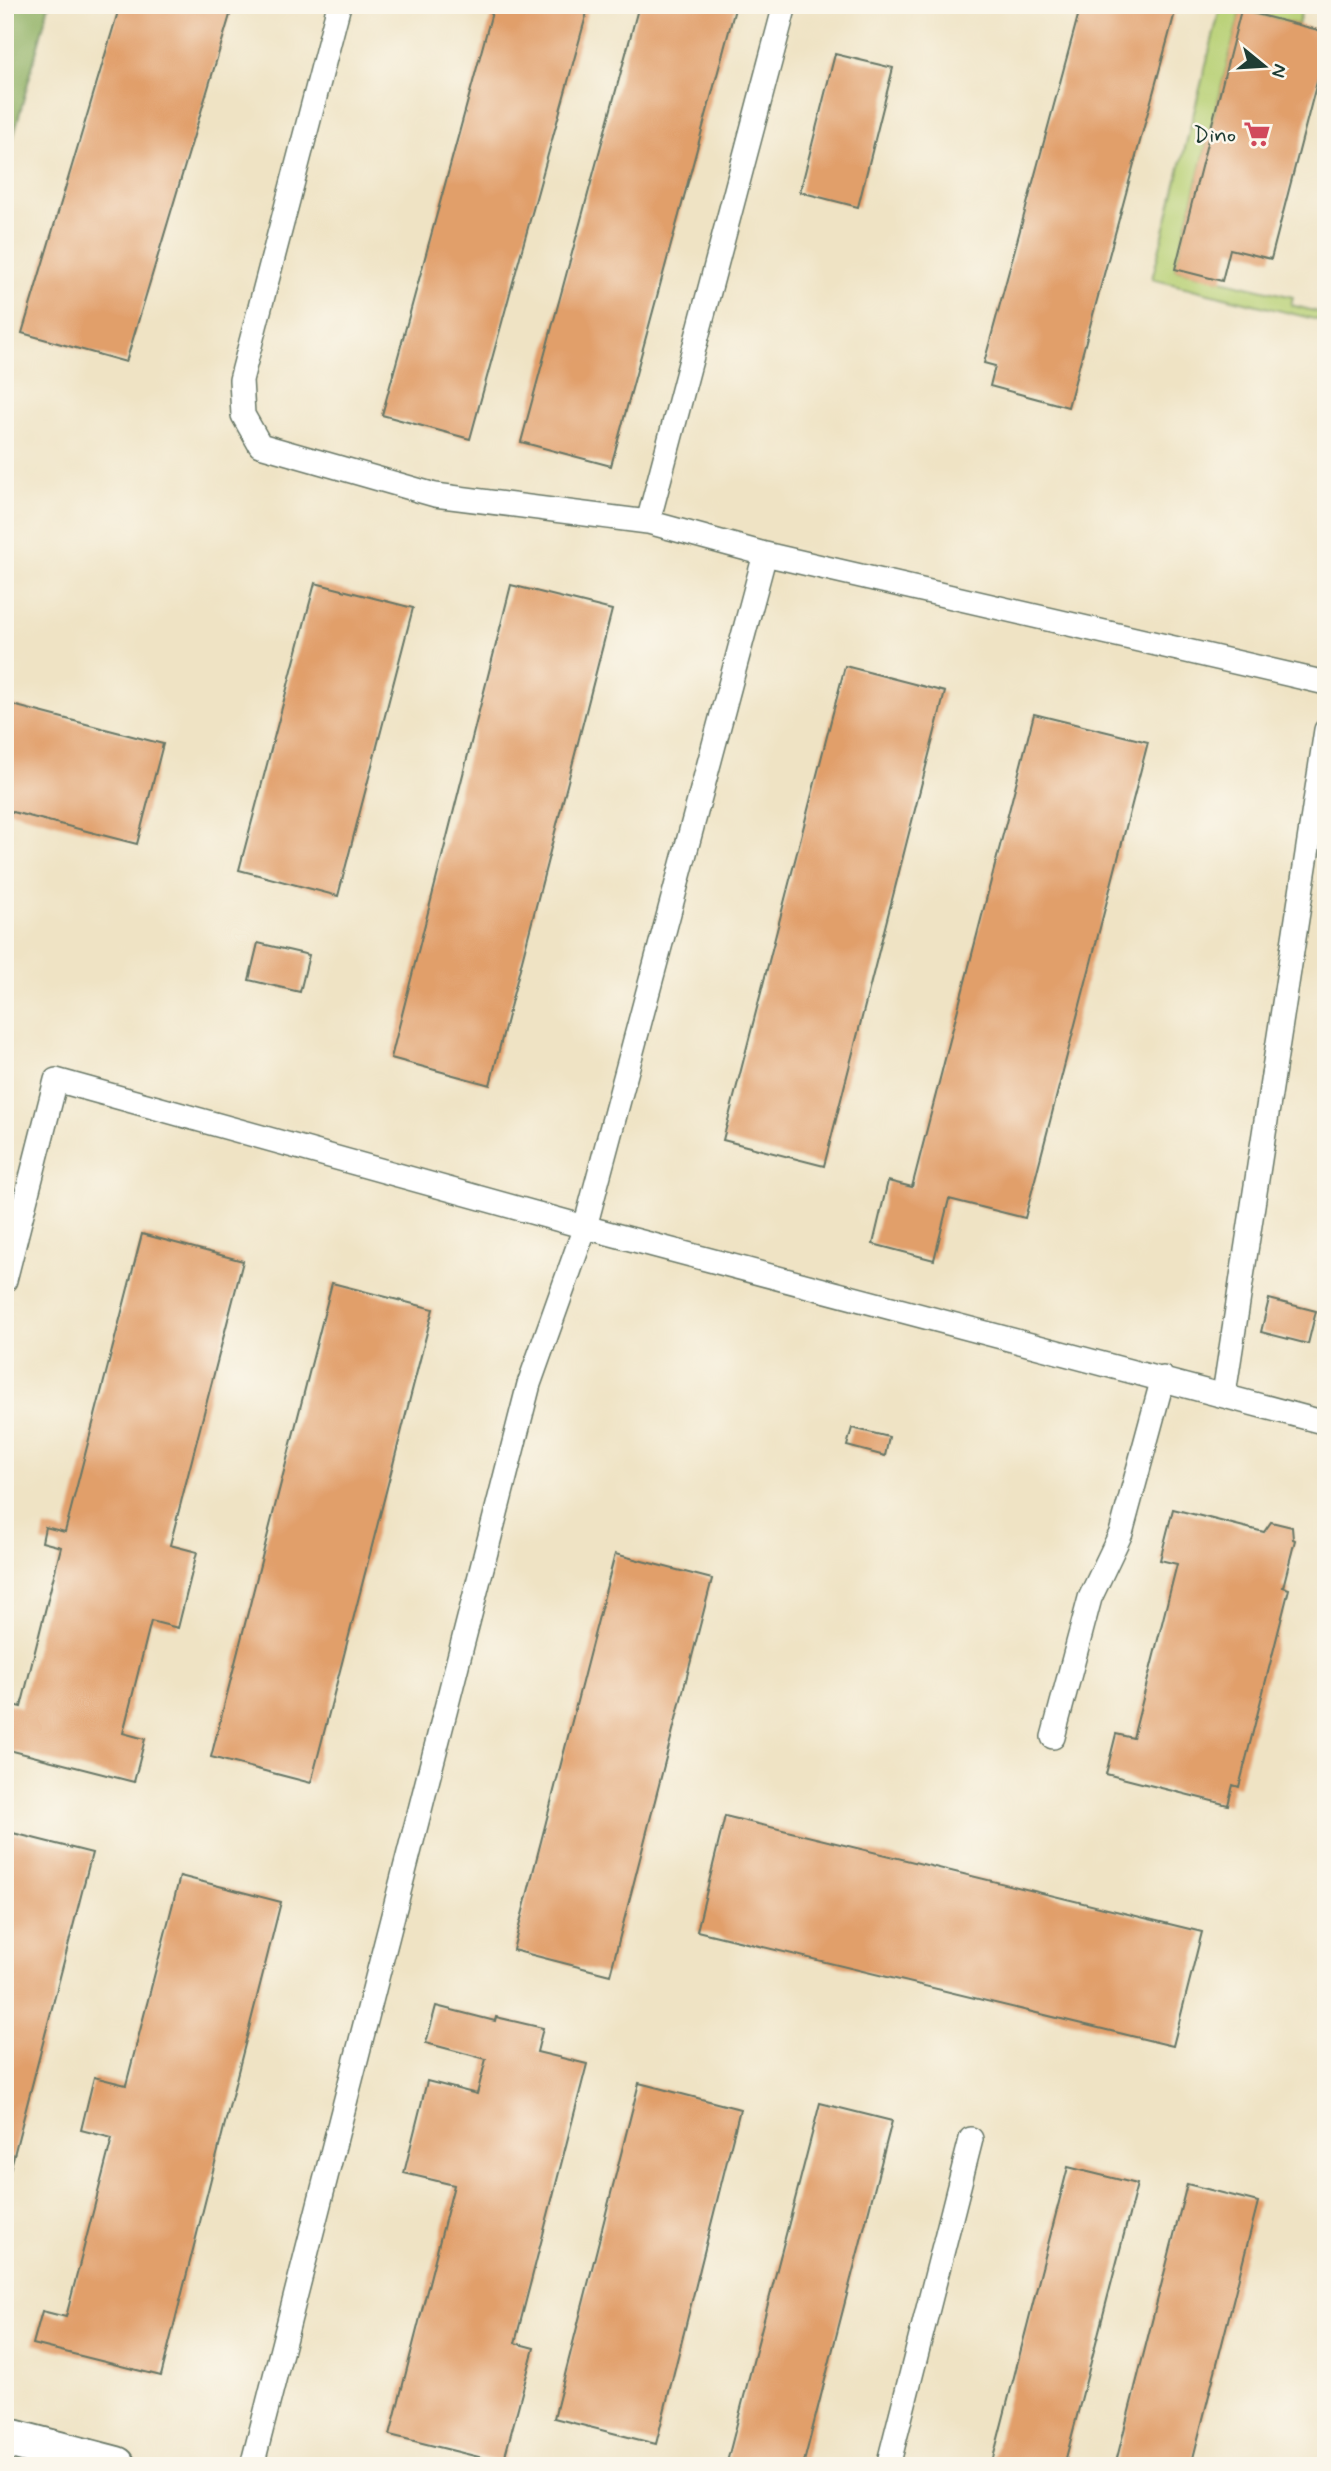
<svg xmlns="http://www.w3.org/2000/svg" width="1331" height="2471" viewBox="0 0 1331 2471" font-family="Mynerve,sans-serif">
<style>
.green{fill:#b8d075;stroke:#6c8654;stroke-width:2}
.forest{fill:#92b266;stroke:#58784d;stroke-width:2}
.building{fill:#e19f6a}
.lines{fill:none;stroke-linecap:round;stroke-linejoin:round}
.service-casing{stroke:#687766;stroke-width:26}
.minor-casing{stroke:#687766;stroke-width:42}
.service{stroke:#fff;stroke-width:23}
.minor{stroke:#fff;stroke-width:38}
.labels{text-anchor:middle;stroke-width:5;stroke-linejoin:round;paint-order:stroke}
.poi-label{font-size:23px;fill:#1f3d34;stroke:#fbf7ec;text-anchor:end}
</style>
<rect width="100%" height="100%" fill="#fbf7ec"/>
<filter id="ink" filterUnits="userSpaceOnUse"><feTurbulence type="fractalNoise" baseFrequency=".0143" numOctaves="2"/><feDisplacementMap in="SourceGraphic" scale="14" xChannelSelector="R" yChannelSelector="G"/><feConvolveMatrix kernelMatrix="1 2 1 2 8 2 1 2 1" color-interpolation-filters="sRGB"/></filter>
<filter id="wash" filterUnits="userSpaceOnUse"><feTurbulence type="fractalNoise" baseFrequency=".00686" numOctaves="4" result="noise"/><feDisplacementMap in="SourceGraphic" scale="28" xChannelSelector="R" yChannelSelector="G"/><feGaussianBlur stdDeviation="1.57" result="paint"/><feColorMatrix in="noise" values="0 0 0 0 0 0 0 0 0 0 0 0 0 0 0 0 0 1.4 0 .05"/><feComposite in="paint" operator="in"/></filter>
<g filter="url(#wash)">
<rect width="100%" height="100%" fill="#efe3c4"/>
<path class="green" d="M1221,5H1303L1298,25L1241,10L1175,269L1293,297L1291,305L1326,314V322L1152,279Z"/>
<path class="forest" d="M5,5H49L5,168Z"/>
<g id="blocks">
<path class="building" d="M120,5H233L126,362L22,333Z
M494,5H589L470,439L382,415Z
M639,5H736L611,466L521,442Z
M1081,5H1177L1068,407L990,386L995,366L984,363Z
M1241,10L1326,32V47L1271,259L1230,249L1222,281L1175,269Z
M835,54L893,68L858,207L800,192Z
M315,583L413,608L338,896L239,870Z
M511,585L612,610L490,1085L391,1058Z
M845,666L945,692L824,1166L723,1140Z
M5,703L163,744L137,844L5,810Z
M1034,714L1148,742L1025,1218L949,1199L934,1260L873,1244L888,1181L912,1187Z
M258,943L309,955L300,992L249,980Z
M142,1234L243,1261L170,1545L197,1552L178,1628L151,1621L123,1733L145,1739L134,1782L5,1749V1703L21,1707L61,1547L42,1542L45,1527L65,1532Z
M332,1283L433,1309L311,1783L211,1757Z
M1269,1299L1316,1311L1308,1344L1261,1332Z
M852,1428L889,1437L885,1456L847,1446Z
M1173,1509L1264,1532L1271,1522L1292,1527L1293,1539L1295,1540L1283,1587L1289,1589L1239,1787L1233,1785L1228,1805L1106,1774L1116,1734L1133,1738L1177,1564L1160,1560Z
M615,1554L712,1579L610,1975L513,1950Z
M725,1816L1202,1932L1173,2046L697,1931Z
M5,1831L92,1853L6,2186H5Z
M180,1876L281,1902L161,2376L33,2344L42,2311L66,2317L112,2138L81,2130L94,2077L126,2085Z
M436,2006L495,2021L496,2017L543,2028L537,2052L587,2064L515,2343L534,2348L503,2463L390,2435L454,2185L404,2173L427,2081L477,2094L486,2059L426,2043Z
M639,2083L740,2109L656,2444L554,2418Z
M820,2103L892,2121L838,2329L803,2466H726Z
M1068,2167L1137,2184L1064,2466H991Z
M1187,2184L1258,2202L1191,2466H1115Z"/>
</g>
</g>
<g filter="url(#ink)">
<use href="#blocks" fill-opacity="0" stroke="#687766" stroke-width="2"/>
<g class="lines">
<g class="service-casing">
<path id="service" d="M339,5L241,380L243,415L260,445L435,495L648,522L765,554L1326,683
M648,522L785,5
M5,1280L56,1080L585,1227L1326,1423
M1224,1394L1326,730
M1053,1737L1090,1598L1121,1533L1163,1378
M252,2466L529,1384L585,1227L765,554
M888,2466L971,2139"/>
</g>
<g class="minor-casing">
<path id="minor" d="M5,2437L116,2466"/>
</g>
<use href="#service" class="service"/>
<use href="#minor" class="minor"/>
</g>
</g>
<defs>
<g id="supermarket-bare" transform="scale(2.1)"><path d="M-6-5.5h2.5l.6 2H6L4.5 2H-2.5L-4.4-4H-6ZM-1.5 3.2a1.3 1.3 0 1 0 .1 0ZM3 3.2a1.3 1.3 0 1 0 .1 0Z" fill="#d1495b" stroke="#fbf7ec" stroke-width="2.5" paint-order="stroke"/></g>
</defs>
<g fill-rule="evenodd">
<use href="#supermarket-bare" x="1257" y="134"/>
</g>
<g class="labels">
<g class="poi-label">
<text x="1236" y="142">Dino</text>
</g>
</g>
<rect width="1331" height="2471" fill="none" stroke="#fbf7ec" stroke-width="28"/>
<g transform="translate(1264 66) rotate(108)" stroke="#fbf7ec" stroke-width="5" paint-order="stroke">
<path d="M0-5L12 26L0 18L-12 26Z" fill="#1f3d34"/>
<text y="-10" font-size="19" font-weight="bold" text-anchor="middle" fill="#1f3d34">N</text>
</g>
</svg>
